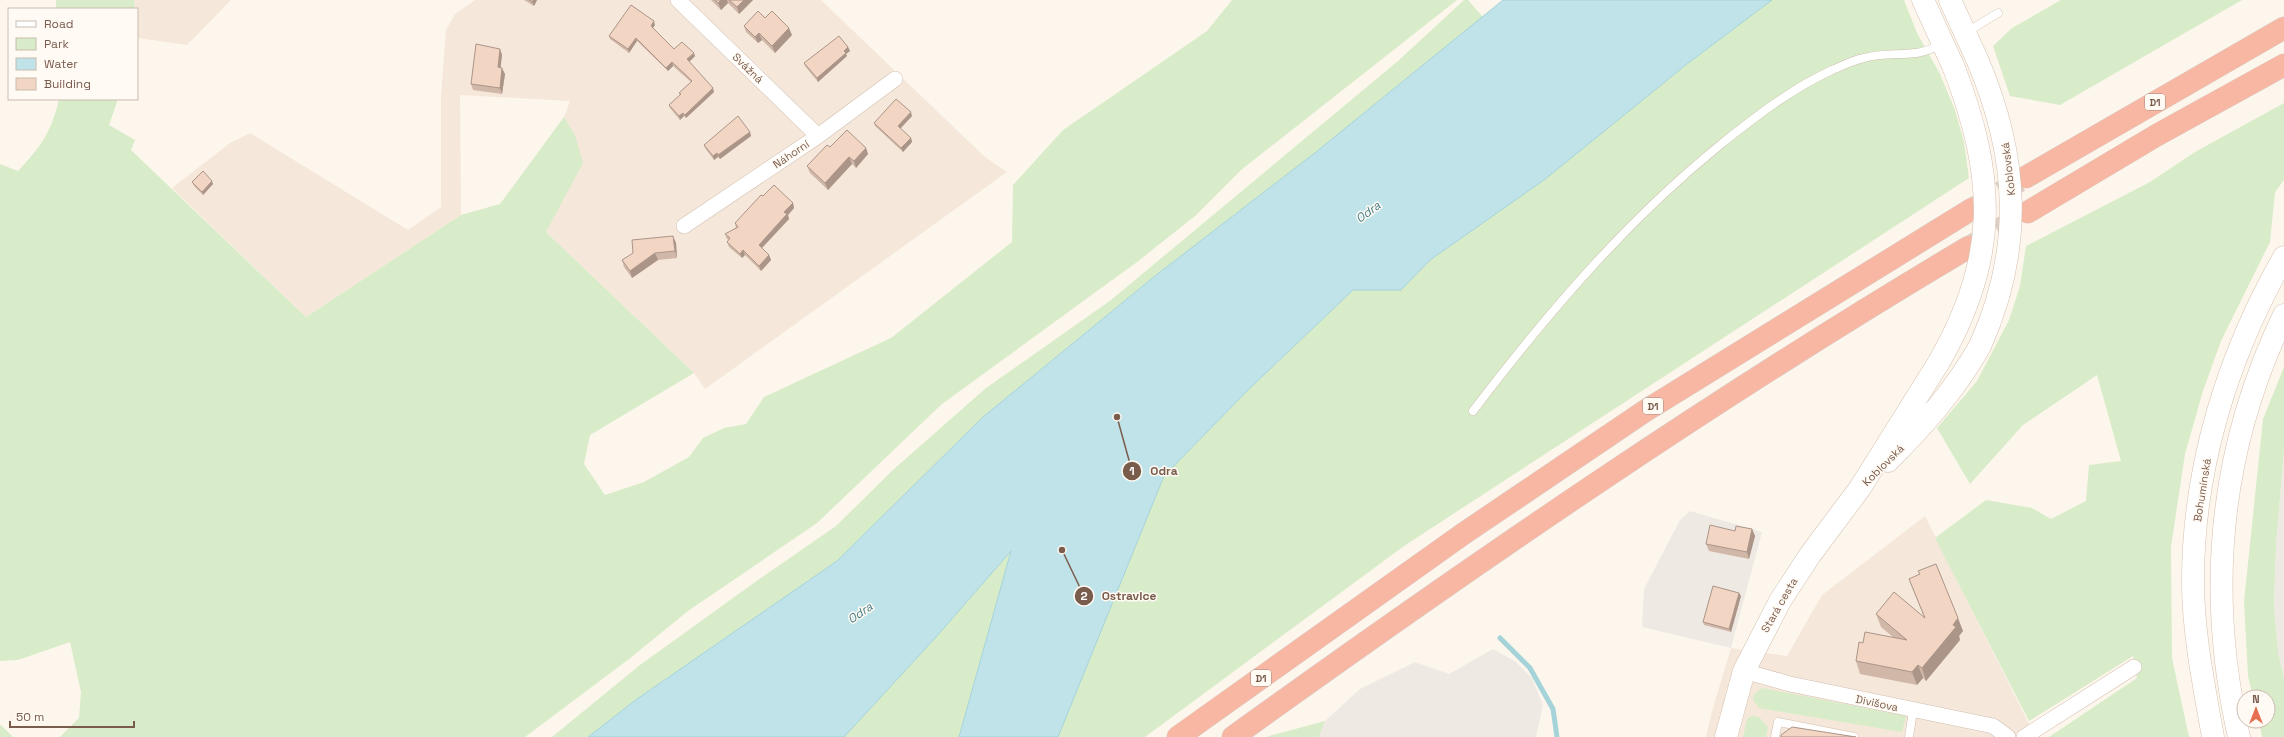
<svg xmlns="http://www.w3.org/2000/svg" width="2284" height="737" viewBox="0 0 2284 737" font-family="'Space Grotesk',sans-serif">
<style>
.residential{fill:#f5e8da}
.industrial{fill:#efe9e4}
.green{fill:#d8ecc9}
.water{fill:#bfe3e8;stroke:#a5d3da}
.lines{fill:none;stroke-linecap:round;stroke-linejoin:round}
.stream{stroke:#a5d3da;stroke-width:5}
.highway-tunnel{stroke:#dcd0c4;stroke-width:22;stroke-dasharray:22 11;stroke-linecap:butt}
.lane-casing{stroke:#d1beb0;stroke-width:9}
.street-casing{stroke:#d1beb0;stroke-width:16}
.secondary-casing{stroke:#d6c0b0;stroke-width:23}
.highway-casing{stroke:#dad1cd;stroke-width:23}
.lane{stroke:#fff;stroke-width:8}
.street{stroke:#fff;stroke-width:15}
.secondary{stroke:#fff;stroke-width:22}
.highway{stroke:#f7b7a3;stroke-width:22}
.secondary-bridge-casing{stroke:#d6c0b0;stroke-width:23;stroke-linecap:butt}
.secondary-bridge{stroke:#fff;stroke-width:22}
.wall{fill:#d1b7a8}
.shaded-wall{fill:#aa9588}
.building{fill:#f3d5c3;stroke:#aa9588}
.labels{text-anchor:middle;stroke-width:3;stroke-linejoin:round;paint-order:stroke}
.shield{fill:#fffaf3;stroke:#a28b7f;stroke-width:1}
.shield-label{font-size:10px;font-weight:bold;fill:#7a5c4d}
.street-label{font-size:11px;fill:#7a5c4d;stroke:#fffaf3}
.water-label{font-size:12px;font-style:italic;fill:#437c86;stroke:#fffaf3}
.leader{fill:none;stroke:#7a5c4d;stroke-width:1.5}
.callout-dot{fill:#7a5c4d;stroke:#fffaf3;stroke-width:1.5}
.mark-label{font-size:12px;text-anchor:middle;font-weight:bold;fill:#fff}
.callout-label{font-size:12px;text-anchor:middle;font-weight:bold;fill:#7a5c4d;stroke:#fffaf3;stroke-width:3;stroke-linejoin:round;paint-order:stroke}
</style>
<rect width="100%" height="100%" fill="#fdf6ec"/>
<path class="residential" d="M134,0H231L187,45L138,38L137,9H135Z
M475,0H821L985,157L1007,172L705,389L694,373L546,232L575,135L564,117L570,101L460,95L461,215L306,317L172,188L230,143L250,133L408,230L441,207V95L446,30L455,14Z
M1925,516L2030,726V737H1706L1712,711L1731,648L1787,656L1822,595Z"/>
<path class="industrial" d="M2284,450V678L2278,652L2274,605L2276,545Z
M1690,511L1762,532L1731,648L1642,627L1644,589L1680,520Z
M1493,649L1516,662L1532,678L1543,705L1536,737H1319L1325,721L1360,689L1415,662L1449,674Z"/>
<path class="green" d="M56,0H134L135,9H56Z
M1232,0H1457L1241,170L1195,216L1137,262L942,404L817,523L688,611L629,659L525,737H60L79,718L81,692L70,642L18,660L0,661V164L18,171C40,148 52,131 59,99H118L109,125L135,140L131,150L306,317L461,215L500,204L564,117L575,135L583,163L546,232L694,373L590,435L584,464L605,495L644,482L689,457L703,438L724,428L746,424L764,397L891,338L1012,242L1013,185L1063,130L1207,31Z
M1464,0H1468L1483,17L1316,152L1155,276L983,417L837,561L637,699L588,737H552L640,665L758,580L836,526L894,469L986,388L1111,300L1398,61Z
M1772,0H1904L1917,33L1940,74L1955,110L1964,142L1969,178L1404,546L1145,737H1058L1164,476L1248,390L1353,290H1401L1430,260L1544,180L1687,64Z
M2061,0H2242L2060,105L2010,96L1993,46L2012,28Z
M2284,103V180L2275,192L2270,242L2221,341L2203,391L2185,454L2171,547L2172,658L2189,737H2049L2137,678L2133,656L2029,721L1935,538L1986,500L2032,508L2051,519L2086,501L2089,465L2121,461L2097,375L2023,425L1970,484L1937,428L1977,381L2009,320L2020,286L2026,246L2150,182L2195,152Z
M2284,367V450L2276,545L2274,605L2278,652L2284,678V737H2262L2259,721H2268V697H2253L2248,676L2244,602L2263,419Z
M1012,550L959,737H844L937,636Z
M1762,688L1906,716L1902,732L1764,709L1759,708L1753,700L1754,694Z
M1752,716L1759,717L1768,727L1766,737H1743L1747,719Z
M1325,721L1319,737H1268L1269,736Z
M0,725H1L13,737H0Z"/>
<path class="water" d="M1503,0H1772L1687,64L1544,180L1430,260L1401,290H1353L1248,390L1164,476L1058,737H959L1011,551L937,636L844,737H588L637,699L837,561L983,417L1155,276L1316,152Z"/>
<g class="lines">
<path class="stream" d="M1500,638L1530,668L1553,709L1557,737"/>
<path class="highway-tunnel" d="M1972,209L2025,178
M1969,247L2025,214"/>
<g class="lane-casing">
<path id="lane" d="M1967,32L1998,13
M1473,411C1547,314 1625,222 1720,145C1755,117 1791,89 1832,70C1842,66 1853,60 1864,58C1880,53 1899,55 1916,53C1925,52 1934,48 1942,45
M1775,737L1778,722L1854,737
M1909,737L1913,711"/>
</g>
<g class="street-casing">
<path id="street" d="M678,0L818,136
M684,226L818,136L895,79
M1744,671L1790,684L1993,726L2008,737
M2024,737L2134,667"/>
</g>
<g class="secondary-casing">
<path id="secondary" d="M1923,0L1954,68
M1950,0L1977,59
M1888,461C1924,425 1955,390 1980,346
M1726,737L1744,671L1780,601L1810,555L1860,488L1939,362
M2213,737C2204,686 2193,633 2193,581C2193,467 2228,355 2284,257
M2239,737C2206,591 2219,450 2284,315"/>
</g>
<g class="highway-casing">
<path id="highway" d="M2026,177L2284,28
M2028,212L2157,135L2284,65
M1178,737L1463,534L1645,411L1972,209
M1233,737C1472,565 1716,397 1969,247"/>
</g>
<use href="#lane" class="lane"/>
<use href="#street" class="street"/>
<use href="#secondary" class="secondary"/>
<use href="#highway" class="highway"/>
<g class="secondary-bridge-casing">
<path id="secondary-bridge" d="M1977,59C2019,157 2024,248 1980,346
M1939,362C1999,258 1996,178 1954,68"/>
</g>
<use href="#secondary-bridge" class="secondary-bridge"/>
</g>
<path class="wall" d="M524,0H537L534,6Z
M711,0H753L739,14L728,3L721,10Z
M765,18L792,35L775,53L762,40L758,43L746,32L744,26Z
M655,25L653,28L674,49L695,56L689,62L714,92L686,118L684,116L680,120L670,108L669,105L680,95L679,93L691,82L673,66L668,71L637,41L629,53L610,39L609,36Z
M848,47L850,51L846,54L847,56L818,82L805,66L804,63Z
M500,49L502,55L500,68L505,74L502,94L473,90L471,84Z
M912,116L900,129L911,138L912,142L903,152L875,126L874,123Z
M750,132L751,136L720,159L718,157L714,160L705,148L704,145Z
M830,147L866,148L868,154L856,168L852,164L828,190L810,173L807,166Z
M192,182L213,184L203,195L194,186Z
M763,196L793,203L794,208L788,215L789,219L762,248L769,255L771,260L761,271L745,255L742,258L729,247L727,242L729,240L727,239L725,234L736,228L735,223Z
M673,236L676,243L677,258L658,260L632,278L624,267L622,260Z
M1752,529L1755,536L1749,559L1709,551L1706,544L1735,531Z
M1909,579L1963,631L1959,636L1960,640L1926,681L1923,678L1917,685L1860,674L1856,661L1863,643L1893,637L1881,627L1876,614L1924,617Z
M1741,596L1731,632L1704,625L1703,622Z"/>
<path class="shaded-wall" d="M534,0H537L534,6L532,2Z
M721,0H727L728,3L721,10L718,3Z
M744,0H753L739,14L737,7Z
M654,21L655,25L652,29L651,26Z
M789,28L792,35L775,53L772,46Z
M759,33L762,40L758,43L755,37Z
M636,38L637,41L629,53L628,49Z
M848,47L850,51L846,54L847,56L818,82L817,78Z
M500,49L502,55L500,73L498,67Z
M694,53L695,56L688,63L687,59Z
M672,62L673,66L668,71L666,68Z
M502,68L505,74L502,94L500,88Z
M713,88L714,92L686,118L685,115Z
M911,112L912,116L899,130L898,126Z
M683,113L684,116L680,120L679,116Z
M750,132L751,136L720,159L718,155Z
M911,138L912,142L903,152L901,148Z
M866,148L868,154L856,168L854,161Z
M717,153L718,157L714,160L713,156Z
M849,157L852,164L828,190L825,183Z
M212,181L213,184L203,195L202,192Z
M793,203L794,208L788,215L789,219L760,250L759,245L784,212Z
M673,236L676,243L677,258L675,251Z
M743,250L745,255L742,258L740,254Z
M655,253L658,260L632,278L630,271Z
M769,255L771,260L761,271L759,266Z
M1752,529L1755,536L1749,559L1747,552Z
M1739,593L1741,596L1731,632L1729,629Z
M1958,618L1963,631L1959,636L1960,640L1926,681L1922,668Z
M1918,665L1923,678L1917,685L1912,672Z"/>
<path class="building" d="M529,0H534L532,2Z
M715,0H721L718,3Z
M729,0H744L737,7Z
M631,5L654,21L651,26L674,49L682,42L694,53L687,59L713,88L685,115L683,113L679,116L669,105L681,94L679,93L692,81L672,62L666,68L636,38L628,49L609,36Z
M758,11L765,18L772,11L789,28L772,46L759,33L755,37L744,26Z
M839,36L848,47L844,51L846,53L817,78L804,63Z
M476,44L500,49L498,67L502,68L500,88L471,84Z
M896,99L911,112L898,126L911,138L901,148L874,123Z
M738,116L750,132L718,155L717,153L713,156L704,145Z
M847,130L866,148L854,161L849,157L825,183L807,166L827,145L830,147Z
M203,171L212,181L202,192L192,182Z
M774,185L793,203L784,212L787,214L759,245L769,255L759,266L743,250L740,254L727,242L730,238L725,234L738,227L735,223L761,195L763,196Z
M673,236L675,251L655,253L630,271L622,260L633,253L632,240Z
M1710,525L1735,531L1736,526L1752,529L1747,552L1706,544Z
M1936,564L1958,618L1953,625L1956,627L1922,668L1918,665L1912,672L1856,661L1859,642L1863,643L1865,632L1907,640L1876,614L1894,592L1925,618L1909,579L1920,574L1918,571Z
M1713,586L1739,593L1729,629L1703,622Z
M1792,727L1856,737H1781V735Z"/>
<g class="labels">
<g class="shield">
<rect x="2145" y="94" width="20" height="16" rx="3"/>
<rect x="1643" y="398" width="20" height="16" rx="3"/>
<rect x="1251" y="670" width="20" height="16" rx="3"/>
</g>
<g class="shield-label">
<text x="2155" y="106">D1</text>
<text x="1653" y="410">D1</text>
<text x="1261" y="682">D1</text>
</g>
<g class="street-label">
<text transform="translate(748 68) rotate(44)" y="4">Svážná</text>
<text transform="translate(791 154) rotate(-34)" y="4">Náhorní</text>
<text transform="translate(2008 169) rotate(-97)" y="4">Koblovská</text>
<text transform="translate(1883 465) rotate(-45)" y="4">Koblovská</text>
<text transform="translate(2202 490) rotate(-81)" y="4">Bohumínská</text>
<text transform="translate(1779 605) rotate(-60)" y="4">Stará cesta</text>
<text transform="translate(1877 703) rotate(12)" y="4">Divišova</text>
</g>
<g class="water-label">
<text transform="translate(1368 212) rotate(-36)" y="4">Odra</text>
<text transform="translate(860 613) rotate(-35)" y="4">Odra</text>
</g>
</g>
<path class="leader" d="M1117 417L1132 471M1062 550L1084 596"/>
<g class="callout-dot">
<circle cx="1117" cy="417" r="4"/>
<circle cx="1062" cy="550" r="4"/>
<circle cx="1132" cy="471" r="10"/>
<circle cx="1084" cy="596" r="10"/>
</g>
<g class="mark-label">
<text x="1132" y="475">1</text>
<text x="1084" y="600">2</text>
</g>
<g class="callout-label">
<text x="1164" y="475">Odra</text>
<text x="1129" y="600">Ostravice</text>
</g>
<rect x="8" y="8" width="130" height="92" fill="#fffaf3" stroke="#cabbb1"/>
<rect x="16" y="21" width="20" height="6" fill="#ffffff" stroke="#cabbb1"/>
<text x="44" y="28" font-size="12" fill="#7a5c4d">Road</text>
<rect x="16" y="38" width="20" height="12" fill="#d8ecc9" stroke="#cabbb1"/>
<text x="44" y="48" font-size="12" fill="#7a5c4d">Park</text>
<rect x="16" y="58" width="20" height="12" fill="#bfe3e8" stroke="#cabbb1"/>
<text x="44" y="68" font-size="12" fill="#7a5c4d">Water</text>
<rect x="16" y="78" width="20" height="12" fill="#f3d5c3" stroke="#cabbb1"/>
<text x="44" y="88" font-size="12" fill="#7a5c4d">Building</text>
<g transform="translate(2256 709)"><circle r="19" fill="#fffaf3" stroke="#cabbb1"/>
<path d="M0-3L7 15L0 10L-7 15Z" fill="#e76f51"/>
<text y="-6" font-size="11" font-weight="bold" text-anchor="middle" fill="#7a5c4d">N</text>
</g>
<path d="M10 721v6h124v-6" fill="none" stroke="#7a5c4d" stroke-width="2"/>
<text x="16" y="721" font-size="12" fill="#7a5c4d" stroke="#fffaf3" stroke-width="3" paint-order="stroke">50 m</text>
</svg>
